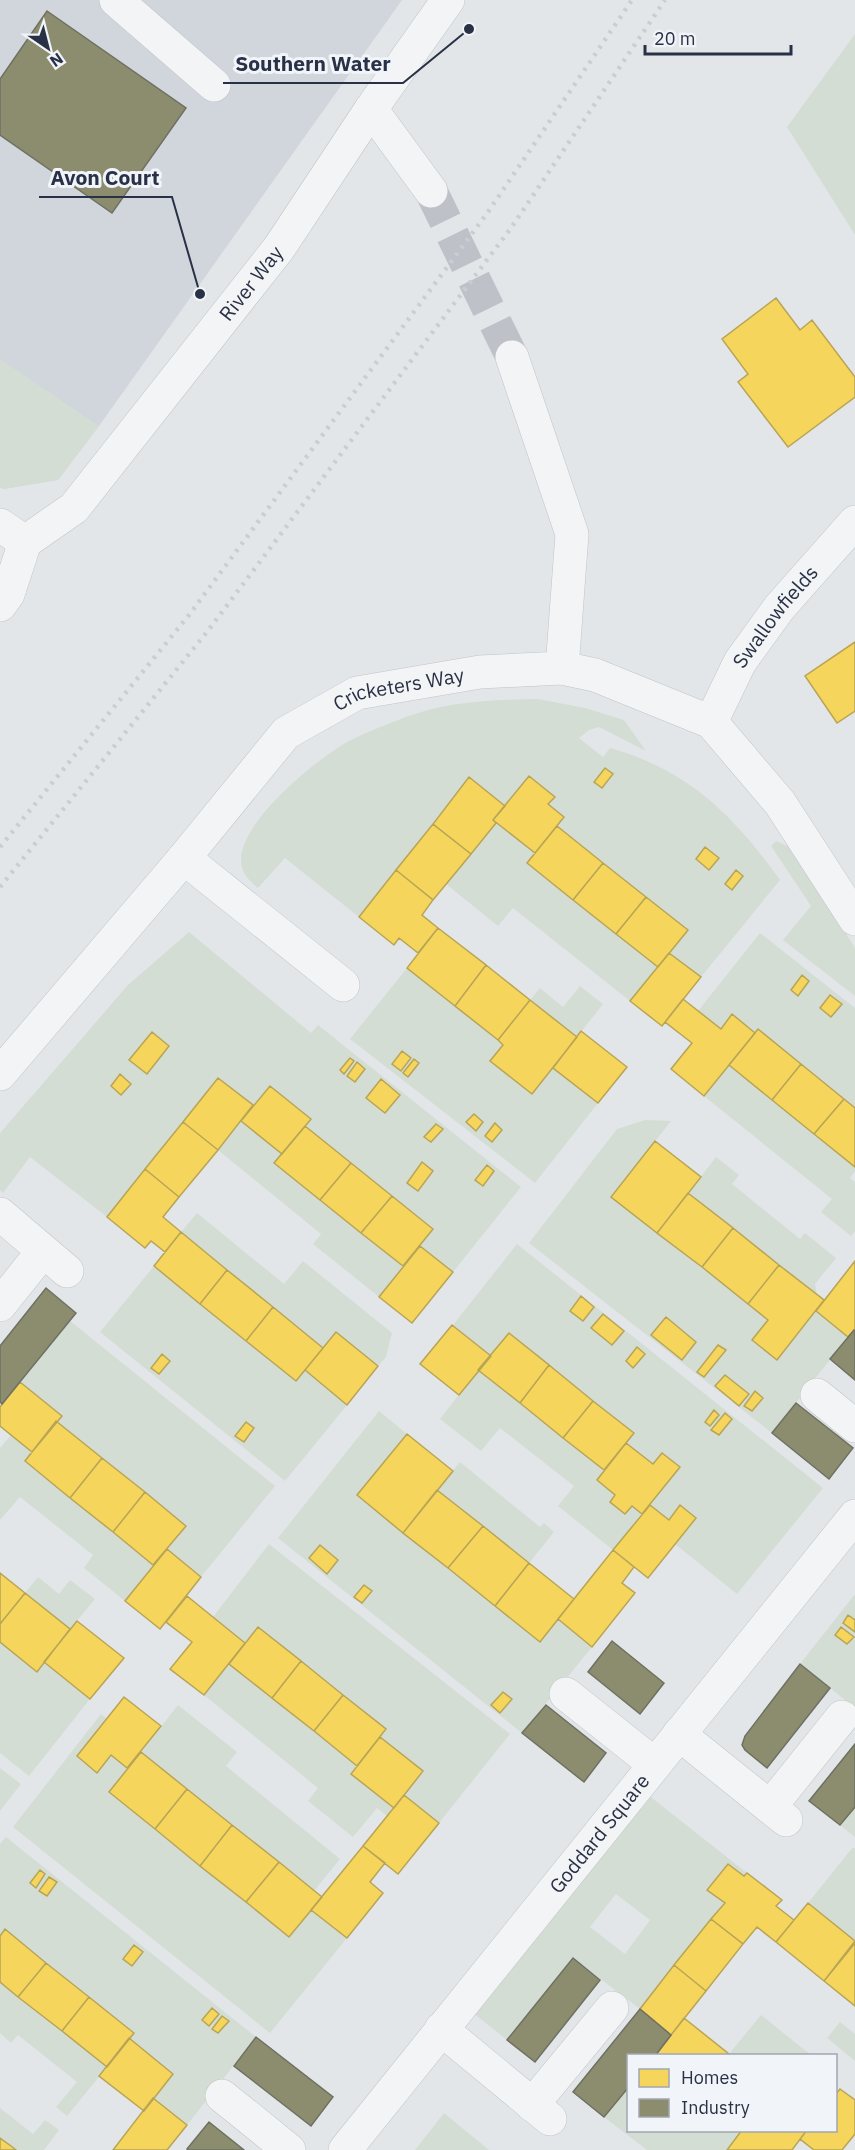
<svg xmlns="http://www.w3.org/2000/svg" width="855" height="2150" viewBox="0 0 855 2150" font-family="'IBM Plex Sans',sans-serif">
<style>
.built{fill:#d1d5dc}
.green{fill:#d3ddd4;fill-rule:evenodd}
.homes{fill:#f6d55c;stroke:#b8a455;stroke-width:1.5}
.industry{fill:#8c8c6e;stroke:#6e7162;stroke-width:1.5}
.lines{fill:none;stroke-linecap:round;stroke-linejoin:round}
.minor-tunnel{stroke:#bec2c8;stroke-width:33;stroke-dasharray:33 16;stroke-linecap:butt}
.minor-casing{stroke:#c1c4c7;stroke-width:34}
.minor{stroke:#f3f4f6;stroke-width:33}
.rail{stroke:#cccdd0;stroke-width:4.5;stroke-dasharray:3 6;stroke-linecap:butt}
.labels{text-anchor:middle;stroke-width:6;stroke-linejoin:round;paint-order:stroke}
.street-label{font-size:20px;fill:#283145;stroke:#f1f4f8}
.leader{fill:none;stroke:#283145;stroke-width:2}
.callout-dot{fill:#283145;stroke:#f1f4f8;stroke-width:2}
.callout-label{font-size:21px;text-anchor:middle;font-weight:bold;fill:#283145;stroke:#f1f4f8;stroke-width:6;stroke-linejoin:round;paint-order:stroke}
</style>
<rect width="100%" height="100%" fill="#e3e6e9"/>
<path class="built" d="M0,0H402L99,426L58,480L3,489L0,487Z"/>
<path class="green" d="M855,34V235L787,127Z
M0,359L99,426L58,480L3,489L0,487Z
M538,699L585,708L624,720L646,751L599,727L589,730L579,738L603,757L610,748C689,770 734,816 780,880L701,977L669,953L687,930L557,826L564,817L548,804L554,796L529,776L505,806L469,777L359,917L285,858L258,888C251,882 244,876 242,867C231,827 320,756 351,740C369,731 388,724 406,717C448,701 493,700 538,699Z
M496,823L535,853L528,863L658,967L630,1001L513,908L498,926L446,884Z
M776,841L789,847L818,888L855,948V996L783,940L811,906L771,846Z
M189,932L311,1033L318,1025L521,1187L453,1272L420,1246L433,1228L305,1126L270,1086L253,1105L218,1078L107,1217L30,1157L3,1193L0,1190V1133L128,985Z
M760,933L855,1008V1108L758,1029L755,1033L733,1014L721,1029L698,1011Z
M407,968L503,1045L490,1061L532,1094L553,1068L598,1103L535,1183L350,1039Z
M580,986L603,1004L577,1037L530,1000L540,988L563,1007Z
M729,1065L855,1167V1171L850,1178L855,1182V1231L851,1236L821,1212L832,1199L704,1096Z
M645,1120L671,1121L612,1197L768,1320L752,1340L777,1360L816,1311L848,1337L772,1433L529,1243L617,1129Z
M241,1121L282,1154L275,1163L403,1266L379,1297L313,1244L321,1234L218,1150Z
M716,1157L739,1175L732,1184L800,1239L805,1233L836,1258L815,1284L817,1295L688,1193Z
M197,1213L284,1284L303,1261L392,1333L386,1357L378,1366L336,1332L323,1348L181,1232Z
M517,1244L823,1488L737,1594L675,1544L696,1518L680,1505L669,1520L650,1505L679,1467L662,1453L653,1464L626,1443L634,1433L509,1334L491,1356L453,1325Z
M154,1266L295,1381L305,1370L347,1405L285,1481L100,1332Z
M69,1320L275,1486L201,1577L167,1549L186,1525L56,1421L61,1415L20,1382Z
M478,1370L604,1470L597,1480L615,1495L611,1502L625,1513L632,1506L642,1514L613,1550L558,1506L574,1486L500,1428L481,1451L440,1419Z
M379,1411L407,1434L358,1496L539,1642L558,1619L592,1647L522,1733L278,1538Z
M11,1435L32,1452L25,1462L153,1565L125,1601L84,1568L93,1555L20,1497L0,1520V1448Z
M460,1462L540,1527L544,1523L554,1532L529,1563L437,1490Z
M269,1544L510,1734L439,1823L404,1795L423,1771L380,1737L386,1729L259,1627L245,1643L213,1617Z
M38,1577L59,1594L70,1580L95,1599L70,1629L25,1593Z
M855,1594V1708L800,1664Z
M0,1642L36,1671L44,1662L90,1699L29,1776L0,1753Z
M229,1664L357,1766L351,1774L394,1808L387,1816L377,1808L353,1837L308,1801L318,1788L204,1695Z
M178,1705L237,1752L226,1766L340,1859L314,1891L141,1752Z
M101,1714L107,1719L77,1756L97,1772L111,1755L127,1768L109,1793L289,1937L311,1910L347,1938L270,2033L13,1827Z
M0,1768L21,1784L0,1811Z
M647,1794L747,1873L744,1876L727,1864L708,1889L725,1903L640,2009L573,1958L507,2040L473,2013ZM616,1894L650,1920L625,1954L590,1927Z
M855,1807V1837L840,1825Z
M6,1837L256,2037L187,2125L153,2098L173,2074L129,2038L134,2032L5,1930L0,1936V1844Z
M853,1847L855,1849V1941L808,1903Z
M0,1982L107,2067L67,2116L56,2107L77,2082L18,2035L11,2043L0,2033Z
M761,2015L806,2051L812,2055L729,2054Z
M840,2022L855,2034V2061L827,2038Z
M628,2088V2130L742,2131L727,2150H647L604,2117Z
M0,2108L33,2134L45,2120L59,2130L44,2150H16L0,2138Z
M444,2113L489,2150H415Z"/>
<path class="homes" d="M776,298L800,330L812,320L855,377V397L788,447L738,382L748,374L722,339Z
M855,642V711L837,723L805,676Z
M605,768L613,774L602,788L594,782Z
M529,776L555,797L548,804L564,817L535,853L493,820Z
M469,777L505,806L493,820L496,823L471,854L433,824Z
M433,824L471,854L433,900L396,870Z
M557,826L603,863L573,900L527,863Z
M705,847L719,858L709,870L696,859Z
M603,863L646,897L616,934L573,900Z
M396,870L433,900L422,915L438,928L418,953L399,938L394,945L359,917Z
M736,870L743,876L732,890L725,884Z
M646,897L688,930L658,967L616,934Z
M438,928L486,965L455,1006L407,968Z
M669,953L701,977L662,1026L630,1001Z
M486,965L530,1000L498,1040L455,1006Z
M802,975L809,981L798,996L791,990Z
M830,995L842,1004L831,1017L820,1008Z
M683,999L721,1029L732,1014L755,1033L704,1096L671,1069L692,1043L665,1022Z
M530,1000L577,1037L532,1094L490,1061L503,1045L498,1040Z
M758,1029L801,1064L772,1100L729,1065Z
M581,1031L627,1067L598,1103L553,1068Z
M152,1032L169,1046L147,1074L129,1060Z
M402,1051L411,1058L401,1071L392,1064Z
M350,1058L354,1061L344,1074L340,1070Z
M414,1059L419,1063L408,1077L403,1073Z
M357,1062L365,1069L355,1082L347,1076Z
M801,1064L844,1099L814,1134L772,1100Z
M120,1074L131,1084L121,1095L111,1086Z
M218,1078L253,1105L218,1150L183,1122Z
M381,1079L400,1095L385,1113L366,1098Z
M270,1086L311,1119L282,1154L241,1121Z
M844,1099L855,1108V1167L814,1134Z
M474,1114L483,1122L476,1131L466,1122Z
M183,1122L218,1150L179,1197L145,1169Z
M495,1123L502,1130L492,1142L485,1136Z
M436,1124L443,1129L431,1142L424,1137Z
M305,1126L351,1163L320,1200L274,1163Z
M655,1141L701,1177L657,1233L611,1197Z
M422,1162L433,1171L418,1191L407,1183Z
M351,1163L392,1196L361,1233L320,1200Z
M487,1165L494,1171L483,1186L475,1180Z
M145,1169L179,1197L163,1217L181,1232L165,1252L151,1241L145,1248L107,1217Z
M688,1193L733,1228L702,1267L657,1233Z
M392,1196L433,1229L403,1266L361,1233Z
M733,1228L779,1265L748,1304L702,1267Z
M181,1232L227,1270L200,1304L154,1266Z
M420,1246L453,1272L412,1323L379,1297Z
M855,1261V1329L848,1337L816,1311Z
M779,1265L824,1300L777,1360L752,1340L768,1320L748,1304Z
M227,1270L273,1307L246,1341L200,1304Z
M581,1296L594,1307L583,1321L570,1311Z
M273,1307L323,1348L296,1381L246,1341Z
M603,1314L624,1331L612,1345L591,1328Z
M666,1317L696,1342L682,1360L651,1335Z
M452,1325L491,1356L459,1395L420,1364Z
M336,1332L378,1366L347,1405L305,1370Z
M509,1333L549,1365L520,1403L478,1370Z
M718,1345L726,1350L704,1377L697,1372Z
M637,1347L645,1354L633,1368L626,1361Z
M162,1354L170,1361L159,1374L151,1368Z
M549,1365L593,1401L563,1438L520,1403Z
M725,1375L749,1394L739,1406L715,1386Z
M20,1382L62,1416L32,1452L0,1426V1407Z
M755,1391L763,1398L752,1411L744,1406Z
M593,1401L634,1433L604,1470L563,1438Z
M714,1410L719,1415L710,1426L705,1422Z
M725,1413L732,1419L719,1435L711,1430Z
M56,1421L102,1458L70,1498L25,1461Z
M246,1422L254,1428L244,1442L235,1436Z
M407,1434L453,1471L403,1533L357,1495Z
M626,1443L653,1464L662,1453L680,1467L642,1514L632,1506L625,1514L610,1502L615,1495L597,1480Z
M102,1458L145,1492L113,1532L70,1498Z
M437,1490L483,1526L448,1568L403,1533Z
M145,1492L186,1526L153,1565L113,1532Z
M650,1505L669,1520L680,1505L696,1518L648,1578L613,1550Z
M483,1526L529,1563L495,1606L448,1568Z
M320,1545L338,1560L327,1574L309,1558Z
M167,1549L201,1577L160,1629L125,1601Z
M613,1550L634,1567L622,1583L635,1593L592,1647L558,1619Z
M529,1563L574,1599L540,1642L495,1606Z
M0,1573L25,1593L0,1624Z
M364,1585L372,1591L362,1603L354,1597Z
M25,1593L70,1629L37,1672L0,1642V1624Z
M187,1596L245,1643L204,1695L170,1669L192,1642L166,1622Z
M848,1615L855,1620V1632L843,1623Z
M77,1621L124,1658L90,1699L44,1662Z
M258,1627L301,1661L272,1698L229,1664Z
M841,1627L854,1637L847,1644L835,1635Z
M301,1661L343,1695L314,1731L272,1698Z
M503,1692L512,1699L500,1713L491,1705Z
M343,1695L386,1729L357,1766L314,1731Z
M124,1697L161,1726L127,1768L111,1755L97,1773L77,1756Z
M380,1737L423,1771L394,1808L351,1774Z
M141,1752L187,1789L155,1829L109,1792Z
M187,1789L232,1825L200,1866L155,1829Z
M404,1795L439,1823L398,1874L363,1846Z
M232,1825L279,1862L246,1902L200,1866Z
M363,1846L385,1863L370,1882L383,1893L347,1938L311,1910Z
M279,1862L322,1897L289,1937L246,1902Z
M728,1864L744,1876L747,1873L782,1900L776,1906L794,1920L776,1942L757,1927L743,1944L711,1919L725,1903L707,1890Z
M40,1870L45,1874L36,1888L30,1883Z
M49,1877L57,1882L47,1896L39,1891Z
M808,1903L855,1941L824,1981L776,1942Z
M711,1919L743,1944L706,1991L674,1965Z
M5,1929L46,1963L18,1997L0,1982V1936Z
M855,1943V2006L824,1981Z
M134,1945L143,1952L132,1966L123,1959Z
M46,1963L89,1997L62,2031L18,1997Z
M674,1965L706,1991L671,2035L640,2009Z
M89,1997L134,2033L107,2067L62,2031Z
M212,2008L219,2014L209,2026L202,2020Z
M222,2016L229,2021L218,2033L212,2029Z
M684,2018L729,2054L728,2056H655Z
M129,2038L173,2074L144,2111L99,2076Z
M840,2089L855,2100V2134L842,2150H814L800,2139L807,2130H836V2094Z
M153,2098L187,2125L167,2150H113Z
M807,2130L792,2150H727L742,2130Z
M0,2138L11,2146L16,2150H0Z"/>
<path class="industry" d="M47,11L186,108L112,213L0,135V79Z
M46,1288L76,1313L2,1404L0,1402V1346Z
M854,1330L855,1331V1380L830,1359Z
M796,1403L853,1448L829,1479L772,1433Z
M612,1641L664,1683L640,1714L588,1672Z
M800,1664L830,1688L767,1768L745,1750L742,1745L745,1736Z
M546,1705L606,1753L584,1782L522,1733Z
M855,1744V1807L840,1825L809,1801Z
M573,1958L600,1980L535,2062L507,2040Z
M640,2009L671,2035L655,2056H628V2088L604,2117L573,2092Z
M256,2037L333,2097L311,2126L234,2066Z
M209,2122L244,2150H188L187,2149Z"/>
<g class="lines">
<path class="minor-tunnel" d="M431,191L512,357"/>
<g class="minor-casing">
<g id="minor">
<path d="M116,0L214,85"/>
<path d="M371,109L431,191"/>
<path d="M512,357L572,534L562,668"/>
<path d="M0,525L25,542"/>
<path id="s1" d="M0,605L8,594L25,542L74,508L279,248L371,109L448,0"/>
<path id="s2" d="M711,722L740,662L779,608L855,522"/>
<path d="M184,858L343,985"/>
<path id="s3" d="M0,1074L184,858L286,733L357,693L480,672L562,668L595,675L711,722L780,803L855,919"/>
<path d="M0,1214L67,1271"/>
<path d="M0,1305L43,1251"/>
<path d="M817,1395L855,1426"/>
<path d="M566,1694L654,1764"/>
<path d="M679,1734L786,1820"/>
<path d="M770,1807L842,1717"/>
<path d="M441,2029L550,2119"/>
<path d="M222,2096L289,2150"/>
<path d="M532,2105L612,2008"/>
<path id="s4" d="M345,2150L855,1516"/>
</g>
</g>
<use href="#minor" class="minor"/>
<path class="rail" d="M0,847L189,615L488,212L632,0
M0,887L207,632L511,228L665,0"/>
</g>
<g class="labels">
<g class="street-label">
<text dy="7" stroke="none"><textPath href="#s1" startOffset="414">River Way</textPath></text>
<text dy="7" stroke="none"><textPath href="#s2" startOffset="124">Swallowfields</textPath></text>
<text dy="7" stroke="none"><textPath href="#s3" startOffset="568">Cricketers Way</textPath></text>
<text dy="7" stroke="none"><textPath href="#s4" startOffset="406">Goddard Square</textPath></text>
</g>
</g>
<path class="leader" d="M469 29L403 83H223M200 294L172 197H39"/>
<g class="callout-dot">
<circle cx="469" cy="29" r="6"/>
<circle cx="200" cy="294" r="6"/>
</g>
<g class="callout-label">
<text x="313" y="71">Southern Water</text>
<text x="105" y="185">Avon Court</text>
</g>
<rect x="627" y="2054" width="210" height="78" fill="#f1f4f8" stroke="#a1a6b0" stroke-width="1.5"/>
<rect x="639" y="2069" width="30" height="18" fill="#f6d55c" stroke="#a1a6b0" stroke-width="1.5"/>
<text x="681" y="2084" font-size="18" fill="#283145">Homes</text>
<rect x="639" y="2099" width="30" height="18" fill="#8c8c6e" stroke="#a1a6b0" stroke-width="1.5"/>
<text x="681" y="2114" font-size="18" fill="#283145">Industry</text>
<g transform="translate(48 48) rotate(145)" stroke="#f1f4f8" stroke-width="4.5" paint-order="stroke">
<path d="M0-4.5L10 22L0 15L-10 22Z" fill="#283145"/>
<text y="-9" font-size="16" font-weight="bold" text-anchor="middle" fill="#283145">N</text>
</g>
<path d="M645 45v9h146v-9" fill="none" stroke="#283145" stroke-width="3"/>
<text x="654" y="45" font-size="18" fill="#283145" stroke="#f1f4f8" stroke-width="4.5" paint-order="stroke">20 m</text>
</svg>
